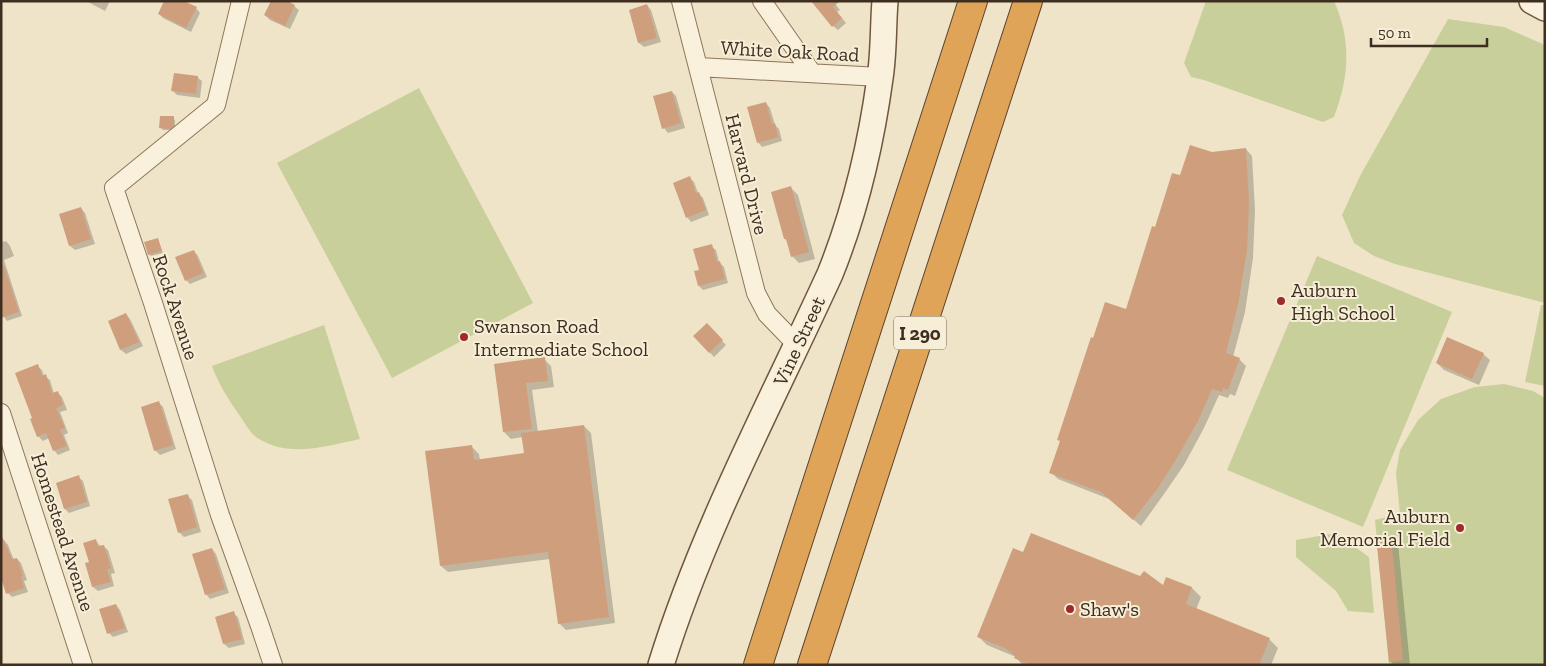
<svg xmlns="http://www.w3.org/2000/svg" width="1546" height="666" viewBox="0 0 1546 666" font-family="'Zilla Slab',serif">
<style>
.green{fill:#c9cf9b}
.shadow{fill:#0003}
.building{fill:#cf9f7d}
.lines{fill:none;stroke-linecap:round;stroke-linejoin:round}
.street-casing{stroke:#8d765c;stroke-width:20}
.secondary-casing{stroke:#6f573f;stroke-width:28}
.highway-casing{stroke:#5b4430;stroke-width:30}
.street{stroke:#faf1dc;stroke-width:18}
.secondary{stroke:#faf1dc;stroke-width:25}
.highway{stroke:#e0a458;stroke-width:28}
.poi-dot{fill:#9e2a2b;stroke:#f7eed8;stroke-width:2}
.labels{text-anchor:middle;stroke-width:4;stroke-linejoin:round;paint-order:stroke}
.shield{fill:#f7eed8;stroke:#756857;stroke-width:1}
.shield-label{font-size:19px;font-weight:bold;fill:#3d2e20}
.street-label{font-size:20px;fill:#3d2e20;stroke:#f7eed8}
.poi-label{font-size:20px;fill:#3d2e20;stroke:#f7eed8;text-anchor:start}
</style>
<rect width="100%" height="100%" fill="#f0e4c8"/>
<path class="green" d="M1206,1H1334C1352,41 1349,77 1334,117L1323,122L1204,80L1191,77L1184,63Z
M1448,19L1504,27L1545,45V303L1395,264L1374,256L1354,243L1342,215L1360,176Z
M419,88L533,303L392,378L277,163Z
M1317,256L1452,312L1363,527L1227,470Z
M1541,305H1545V386L1525,382Z
M324,325L360,439C327,446 290,458 259,439C251,435 245,423 240,416C228,399 219,385 212,366Z
M1504,384L1533,391L1545,398V665H1389L1375,520L1400,514L1396,473L1400,450L1418,420L1441,399L1475,387Z
M1336,533L1369,557L1374,613L1348,611L1336,591L1296,557V540Z"/>
<path class="shadow" d="M86,1H110L105,11Z
M833,1L840,10L837,12L846,23L838,30L833,26Z
M647,5L651,10L661,42L644,47L639,43L630,11Z
M294,6L299,10L290,29L270,20L265,15Z
M196,8L200,13L191,32L163,18L159,14Z
M197,77L202,81L200,98L177,95L173,91Z
M672,92L676,96L685,128L668,133L664,128Z
M766,103L770,108L775,125L779,129L782,141L762,147L758,142Z
M173,118L175,120V128L172,130H163L161,128Z
M1246,149L1252,156L1255,210L1253,258L1245,312L1233,357L1239,359L1246,366L1235,396L1230,394L1228,398L1219,395L1204,428L1184,465L1164,494L1141,526L1109,499L1058,479L1051,472L1094,339L1126,310L1156,228L1181,177L1212,154Z
M690,178L694,182L698,193L703,198L709,215L691,222L687,217Z
M791,188L798,195L815,259L799,263L792,256L789,243L785,239Z
M81,208L85,213L95,244L75,250L70,246L60,215Z
M1,237L3,242L6,241L10,246L14,256L4,260L22,316L7,321L1,313Z
M158,239L163,253L151,256L149,254Z
M711,246L716,250L719,262L724,267L728,283L703,290L699,286L695,272L701,271Z
M194,251L198,256L207,277L190,284L186,280Z
M126,314L130,319L143,346L126,354L121,350L109,322Z
M707,325L726,345L714,357L695,337Z
M1483,354L1490,360L1479,385L1444,370L1437,363Z
M544,359L551,366L554,387L532,390L538,432L584,426L591,433L615,623L566,630L559,623L550,559L448,572L441,566L472,447L479,454L480,460L525,454L523,437L511,439L504,432L495,365Z
M37,366L42,370L44,376L50,380L54,394L57,392L62,397L67,410L60,412L68,433L64,435L70,450L58,455L54,450L49,438L43,441L38,436Z
M159,403L163,407L176,449L160,455L155,450Z
M78,477L83,481L90,506L69,513L65,509L57,483Z
M187,495L192,500L201,532L184,537L179,532Z
M1391,537L1398,543L1410,665H1394L1390,661Z
M4,540L8,545L14,560L17,559L21,563L27,580L24,581L28,592L12,597L8,593L1,541Z
M96,541L101,547L103,546L108,550L115,573L111,574L114,586L98,591L93,587L86,564L90,563Z
M212,549L216,554L229,593L210,599L206,594Z
M1024,554L1164,587L1167,578L1192,588L1201,597L1196,610L1269,639L1278,648L1271,665H1022L1016,657L987,645L978,636Z
M116,605L120,610L128,632L113,637L109,633Z
M233,613L238,617L245,644L229,648L224,644L217,618Z"/>
<path class="building" d="M164,1H184L197,7L186,28L158,14Z
M271,1H287L295,5L285,26L264,15Z
M811,1H840L833,7L842,18L832,27Z
M647,4L657,38L638,43L629,10Z
M174,73L198,76L196,94L171,91Z
M672,91L681,123L662,129L653,96Z
M766,102L772,124L775,123L778,137L757,143L747,107Z
M160,116H174V126L170,129L159,128Z
M1190,145L1212,152L1246,148L1249,203L1247,250L1238,305L1226,353L1240,358L1228,390L1223,388L1222,392L1212,389L1198,421L1177,458L1158,488L1133,520L1101,492L1049,473L1060,441L1057,440L1091,337L1093,338L1105,302L1126,309L1152,226L1155,227L1172,173L1180,175Z
M690,176L696,193L699,192L706,210L686,218L673,183Z
M791,186L809,252L791,257L786,239H784L771,192Z
M81,207L91,239L69,246L59,214Z
M158,238L162,251L148,255L144,242Z
M712,244L717,262L720,261L725,279L698,286L694,271L699,270L693,249Z
M194,250L203,273L185,281L175,257Z
M4,266L19,312L1,318V267Z
M126,313L139,342L120,350L108,321Z
M707,323L723,340L709,353L693,336Z
M1447,337L1484,353L1472,379L1436,363Z
M545,357L548,381L526,383L532,429L503,432L494,364Z
M38,364L42,376L46,374L52,393L58,391L63,405L56,408L65,428L60,430L67,446L53,451L46,433L37,437L30,419L32,418L15,373Z
M159,401L173,445L154,451L141,407Z
M584,425L609,617L558,624L548,552L440,566L425,451L472,445L474,460L524,453L521,433Z
M79,475L87,502L64,509L56,483Z
M188,494L197,527L178,533L168,499Z
M1031,533L1140,576L1144,571L1163,585L1166,577L1192,587L1186,604L1270,638L1259,665H1030L1014,658L1015,656L1005,648L977,637L1013,548L1023,552Z
M1,534L12,559L17,558L23,576L21,577L24,588L6,594L1,577Z
M1391,535L1403,660L1389,662L1376,537Z
M96,539L98,546L104,545L111,568L107,570L111,582L92,587L85,563L89,562L83,543Z
M212,548L225,589L205,595L192,554Z
M116,604L125,628L107,634L99,609Z
M234,611L242,639L223,644L215,617Z"/>
<g class="lines">
<g class="street-casing">
<path id="street" d="M241,1L216,105L114,188L153,303L220,515L260,626L273,665
M681,1L756,293L767,314L797,345
M762,1L812,73
M698,67L880,77
M1,413L83,665"/>
</g>
<g class="secondary-casing">
<path id="secondary" d="M1532,1L1545,8
M661,665C703,529 771,403 830,274C855,212 871,144 880,78C884,53 883,26 885,1"/>
</g>
<g class="highway-casing">
<path id="highway" d="M758,665L973,1
M812,665L1028,1"/>
</g>
<use href="#street" class="street"/>
<use href="#secondary" class="secondary"/>
<use href="#highway" class="highway"/>
</g>
<g class="poi-dot">
<circle cx="1281" cy="301" r="5"/>
<circle cx="464" cy="337" r="5"/>
<circle cx="1460" cy="528" r="5"/>
<circle cx="1070" cy="609" r="5"/>
</g>
<g class="labels">
<rect class="shield" x="894" y="316.5" width="52" height="33" rx="4"/>
<g class="shield-label">
<text x="920" y="340">I 290</text>
</g>
<g class="street-label">
<text transform="translate(790 51) rotate(3)" y="7">White Oak Road</text>
<text transform="translate(747 174) rotate(76)" y="7">Harvard Drive</text>
<text transform="translate(176 307) rotate(72)" y="7">Rock Avenue</text>
<text transform="translate(799 341) rotate(-65)" y="7">Vine Street</text>
<text transform="translate(63 532) rotate(72)" y="7">Homestead Avenue</text>
</g>
<g class="poi-label">
<text x="1291" y="297">Auburn<tspan x="1291" dy="23">High School</tspan></text>
<text x="474" y="333">Swanson Road<tspan x="474" dy="23">Intermediate School</tspan></text>
<text x="1450" y="523" text-anchor="end">Auburn<tspan x="1450" dy="23">Memorial Field</tspan></text>
<text x="1080" y="616">Shaw's</text>
</g>
</g>
<rect width="1546" height="666" fill="none" stroke="#3d2e20" stroke-width="5"/>
<path d="M1371 38v8h116v-8" fill="none" stroke="#3d2e20" stroke-width="2.5"/>
<text x="1378" y="38" font-size="15" fill="#3d2e20" stroke="#f7eed8" stroke-width="4" paint-order="stroke">50 m</text>
</svg>
